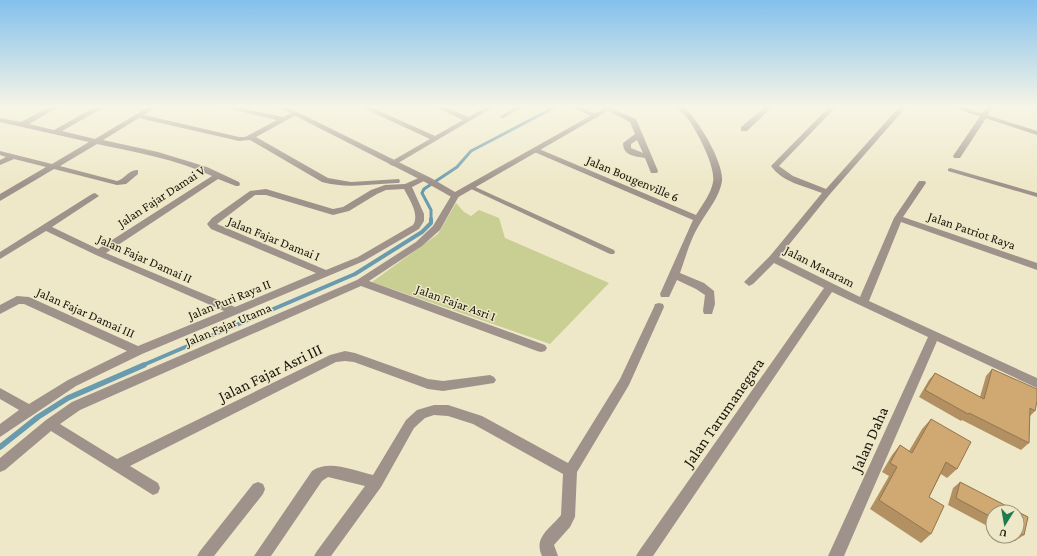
<svg xmlns="http://www.w3.org/2000/svg" width="1037" height="556" viewBox="0 0 1037 556" font-family="'Crimson Pro',serif">
<style>
.green{fill:#c9ce92}
.lines{fill:none;stroke-linecap:round;stroke-linejoin:round}
.stream-far2{stroke:#6a9aae;stroke-width:3}
.stream-far1{stroke:#6a9aae;stroke-width:4}
.stream{stroke:#6a9aae;stroke-width:5.5}
.service{fill:#9f928b;fill-rule:evenodd}
.minor{fill:#9f928b;fill-rule:evenodd}
.tertiary{fill:#9f928b;fill-rule:evenodd}
.wall{fill:#b39062}
.building{fill:#d0a872;stroke:#927650}
.labels{text-anchor:middle;stroke-width:3;stroke-linejoin:round;paint-order:stroke}
.street-label{font-size:13px;fill:#171409;stroke:#eee8c8}
.near-street-label{font-size:16px;fill:#171409;stroke:#eee8c8}
</style>
<rect width="100%" height="100%" fill="#eee8c8"/>
<path class="green" d="M456,203L464,212L471,216L479,210L499,218L505,238L609,283L550,344L372,282L438,234Z"/>
<g class="lines">
<path class="stream-far2" d="M431,220V210L422,193L424,189L457,167L471,151L557,106"/>
<path class="stream-far1" d="M141,366L355,274L422,232L431,223V219"/>
<path class="stream" d="M0,447L38,417L68,398L144,365"/>
<path class="service" d="M519,106H525L503,118L499,117Z
M950,168L1037,193V197L948,171V169Z
M471,185L614,250L615,252L614,254H610L469,188V186Z"/>
<path class="minor" d="M51,106H60L29,124L54,130L97,106H106L62,131L95,139L150,106H158L144,115L239,137H245L277,120L217,106H231L283,117L294,112L298,114L296,115L256,137L328,178L351,182L399,179L400,181L399,183H396C370,184 347,189 322,182L250,140L239,141L139,118L103,140L158,152L207,167L239,182L240,184L239,186H236L218,179L106,253L235,307L316,273L211,229L207,224L212,218L250,191L266,189L333,209L343,207L371,190L385,185L405,184L423,176L427,178L426,180L412,187L424,214V221L419,229L364,261L142,354L76,386L0,437V424L19,410L0,399V388L29,404L68,380L127,351L24,304H19L0,314V305L17,296L29,297L138,346L224,311L96,255L46,231L0,259V252L92,194L95,193L99,196L52,227L98,249L212,176C176,159 135,152 97,144L60,166L117,181C125,179 129,169 138,170V174L126,184L117,185L54,169L0,201V194L46,167L14,159L0,165V160L6,157L0,155V151L52,164L89,142L0,122V118L21,122ZM404,189C409,199 420,214 413,225L358,257L326,270L217,224L255,195H266L333,215L349,211L377,194L386,190Z
M359,106H368L435,136L463,120L433,106H443L469,117L487,106H495L393,166L389,164L390,162L430,139Z
M569,106H578L600,116L596,118L594,117Z
M675,106H683C697,118 724,162 722,181C720,196 708,210 701,222C691,237 686,256 680,273L704,283L714,291L715,304L712,314H704L703,311L705,295L696,289L677,280L669,297H661L660,294L693,220L532,151L536,149H539L696,215C702,205 711,194 713,182C716,167 697,131 688,119C684,114 679,111 675,106Z
M766,106H773L747,131H741V127Z
M830,106H837L779,166L793,176L826,189L900,106H907L830,194L779,257L860,297L894,218L919,181H925L926,183L903,217L1037,263V270L901,222L869,301L1037,378V388L937,341L844,556H828L928,337L832,292L653,556H636L639,551L824,288L774,263L753,284L749,286L744,282L770,256L822,193C804,186 782,182 771,166Z
M987,106H994L960,158H954L953,156Z
M608,107L636,119L658,171L657,173H651L645,158C635,156 623,156 623,143L635,134L630,122L606,110V108ZM637,140L643,153L631,148V144Z
M455,193L459,196L440,230L422,246L369,281L545,345L547,348L545,351L541,352L537,351L361,286L80,410L60,424L117,459L330,355L345,351L355,353L428,379L443,381L490,375L494,377L496,380L494,383L443,391L428,389L354,362L345,361L336,362L130,466L158,483L160,488L158,493L153,495L51,431L5,470L0,472V458L46,420L72,402L357,280L416,242L433,226L451,196Z
M659,303L663,304L664,307L629,385L577,472L575,517L570,527L554,545L558,556H542C533,537 551,528 561,515L563,474L473,424L448,416L434,415L425,418L414,428L381,487L331,556H314L317,551L365,486L328,477L322,481L271,556H254L312,471C329,459 354,471 373,475L406,420L417,410L434,405H448L482,416L568,463L620,379L654,307L655,304Z
M258,482L263,484L265,489L263,494L214,556H197L200,551L253,484Z"/>
<path class="tertiary" d="M276,106H285L431,178L455,192L608,106H616L455,199L425,182Z
M948,106H959L1037,131V135Z"/>
</g>
<path class="wall" d="M992,369L1035,411L1030,416L1029,443L1021,450L962,420L961,421L919,397L929,380L935,373L980,397L986,376Z
M931,419L957,469L947,478L941,474L929,497L931,534L921,543L870,509L889,476L882,472L892,455L900,445L909,451L922,429Z
M960,482L1028,517L1024,535L1015,541L1006,536H1017V512H993V529L948,505L953,488Z"/>
<path class="building" d="M992,369L1037,389V401L1035,411L1030,408L1029,443L969,413L968,414L925,390L935,373L984,399Z
M931,419L971,442L957,469L946,462L929,497L944,506L931,534L879,500L897,467L890,463L900,445L912,453Z
M960,482L1028,517L1024,535L1017,531V512H993V518L956,498Z"/>
<linearGradient id="sky" x2="0" y2="1"><stop stop-color="#83c0ed"/><stop offset="0.58" stop-color="#f7f5e6"/><stop offset="1" stop-color="#f7f5e6" stop-opacity="0"/></linearGradient>
<rect width="1037" height="184" fill="url(#sky)"/>
<g class="labels">
<g class="street-label">
<text transform="translate(633 178) rotate(23)" y="5">Jalan Bougenville 6</text>
<text transform="translate(161 196) rotate(-33)" y="5">Jalan Fajar Damai V</text>
<text transform="translate(972 230) rotate(19)" y="5">Jalan Patriot Raya</text>
<text transform="translate(274 238) rotate(22)" y="5">Jalan Fajar Damai I</text>
<text transform="translate(145 258) rotate(24)" y="5">Jalan Fajar Damai II</text>
<text transform="translate(820 266) rotate(27)" y="5">Jalan Mataram</text>
<text transform="translate(229 299) rotate(-22)" y="5">Jalan Puri Raya II</text>
<text transform="translate(456 302) rotate(20)" y="5">Jalan Fajar Asri I</text>
<text transform="translate(86 312) rotate(24)" y="5">Jalan Fajar Damai III</text>
<text transform="translate(228 324) rotate(-23)" y="5">Jalan Fajar Utama</text>
</g>
<g class="near-street-label">
<text transform="translate(270 372) rotate(-26)" y="6">Jalan Fajar Asri III</text>
<text transform="translate(723 412) rotate(-55)" y="6">Jalan Tarumanegara</text>
<text transform="translate(869 439) rotate(-66)" y="6">Jalan Daha</text>
</g>
</g>
<g transform="translate(1005 524) rotate(191)"><circle r="19" fill="#eee8c8" stroke="#98937c"/>
<path d="M0-3L7 15L0 10L-7 15Z" fill="#227b4f"/>
<text y="-6" font-size="11" font-weight="bold" text-anchor="middle" fill="#171409">U</text>
</g>
</svg>
